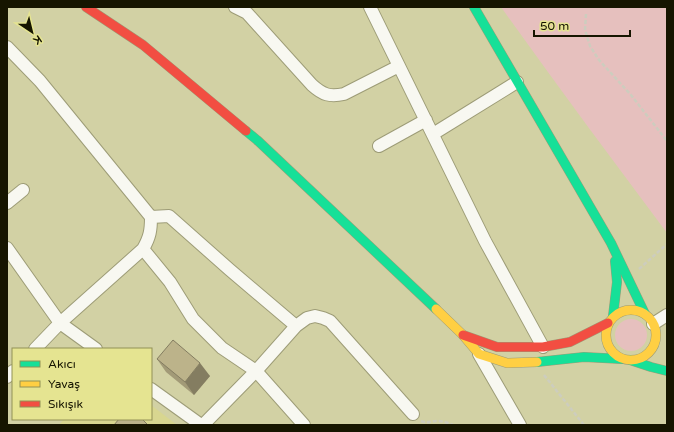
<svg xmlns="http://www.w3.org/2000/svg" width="674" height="432" viewBox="0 0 674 432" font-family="'Varela Round',sans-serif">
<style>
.built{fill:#d8d690}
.green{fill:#e6c0be}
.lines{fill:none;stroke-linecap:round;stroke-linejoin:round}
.street-casing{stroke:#9d9c77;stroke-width:14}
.fast-casing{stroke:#9d9c77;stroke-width:10}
.slow-casing{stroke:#9d9c77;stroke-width:10}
.jam-casing{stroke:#9d9c77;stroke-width:10}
.path{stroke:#cdcdbe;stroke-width:2.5;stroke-dasharray:4 2;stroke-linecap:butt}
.street{stroke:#f8f8f1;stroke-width:12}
.fast{stroke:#16e098;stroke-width:9}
.slow{stroke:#ffcf43;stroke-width:9}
.jam{stroke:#f24e42;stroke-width:9}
.wall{fill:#a29a77}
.shaded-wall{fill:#847d61}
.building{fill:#bcb38a;stroke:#847d61}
</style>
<rect width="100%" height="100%" fill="#d2d1a4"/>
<path class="built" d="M151,405L177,425H59L64,419H151Z"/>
<path class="green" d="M501,7H667V233C611,158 555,83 501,7Z
M615 335a16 16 0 1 1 32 0a16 16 0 1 1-32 0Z"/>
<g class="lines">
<g class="street-casing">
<path id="street" d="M235,7L247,13L312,85C323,95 330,97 344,94L399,66
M370,7L485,241L543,347
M7,47L40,81L151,217L169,216L230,270L296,326
M433,134L517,82
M379,146L426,120
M7,203L23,190
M7,248L60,323L96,349
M143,249L170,282L193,319L222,348L256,371L304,425
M653,324L667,315
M35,349L60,323L143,249C150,237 151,230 151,217
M479,354L520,425
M7,377L13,371
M151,389L201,425
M203,425L256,371L296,326L307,318L315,316L323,318L330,321L413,414"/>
</g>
<g class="fast-casing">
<path id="fast" d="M474,7L611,243L645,314
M246,131L257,140L436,309
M613,316L617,282L615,261
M630,360L651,367L667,371
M537,362L584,357L622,359"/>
</g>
<g class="slow-casing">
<path id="slow" d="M436,309L463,335L479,354L507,363L537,362
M606 335a25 25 0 1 1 50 0a25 25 0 1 1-50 0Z"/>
</g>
<g class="jam-casing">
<path id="jam" d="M86,7L143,45L246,131
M463,335L497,347H543L570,342L608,323"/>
</g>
<path class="path" d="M586,14L585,30L590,46L599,60L631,95L667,141
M639,269L667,244
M544,375L584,425
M421,421C429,424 430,421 437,421C443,421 448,423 453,425"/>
<use href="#street" class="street"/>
<use href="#fast" class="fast"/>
<use href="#slow" class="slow"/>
<use href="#jam" class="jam"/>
</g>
<path class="wall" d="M157,359L210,376L194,395L166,372Z"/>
<path class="shaded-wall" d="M200,363L210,376L194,395L185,382Z"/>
<path class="building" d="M173,340L200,363L185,382L157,359Z
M119,419H142L148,425H114Z"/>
<rect width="674" height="432" fill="none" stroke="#161500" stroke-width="16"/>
<rect x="12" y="348" width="140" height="72" fill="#e5e491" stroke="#929157"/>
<rect x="20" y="361" width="20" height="6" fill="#16e098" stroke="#929157"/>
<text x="48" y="368" font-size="12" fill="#161500">Akıcı</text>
<rect x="20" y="381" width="20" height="6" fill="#ffcf43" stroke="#929157"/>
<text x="48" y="388" font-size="12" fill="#161500">Yavaş</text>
<rect x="20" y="401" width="20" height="6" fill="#f24e42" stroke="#929157"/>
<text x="48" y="408" font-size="12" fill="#161500">Sıkışık</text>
<g transform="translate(32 32) rotate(145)" stroke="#e5e491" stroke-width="3" paint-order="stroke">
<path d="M0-3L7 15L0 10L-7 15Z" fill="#161500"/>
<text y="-6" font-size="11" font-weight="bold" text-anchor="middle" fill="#161500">K</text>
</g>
<path d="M534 30v6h96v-6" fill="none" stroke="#161500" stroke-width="2"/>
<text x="540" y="30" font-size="12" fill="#161500" stroke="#e5e491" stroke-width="3" paint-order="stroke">50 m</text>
</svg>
